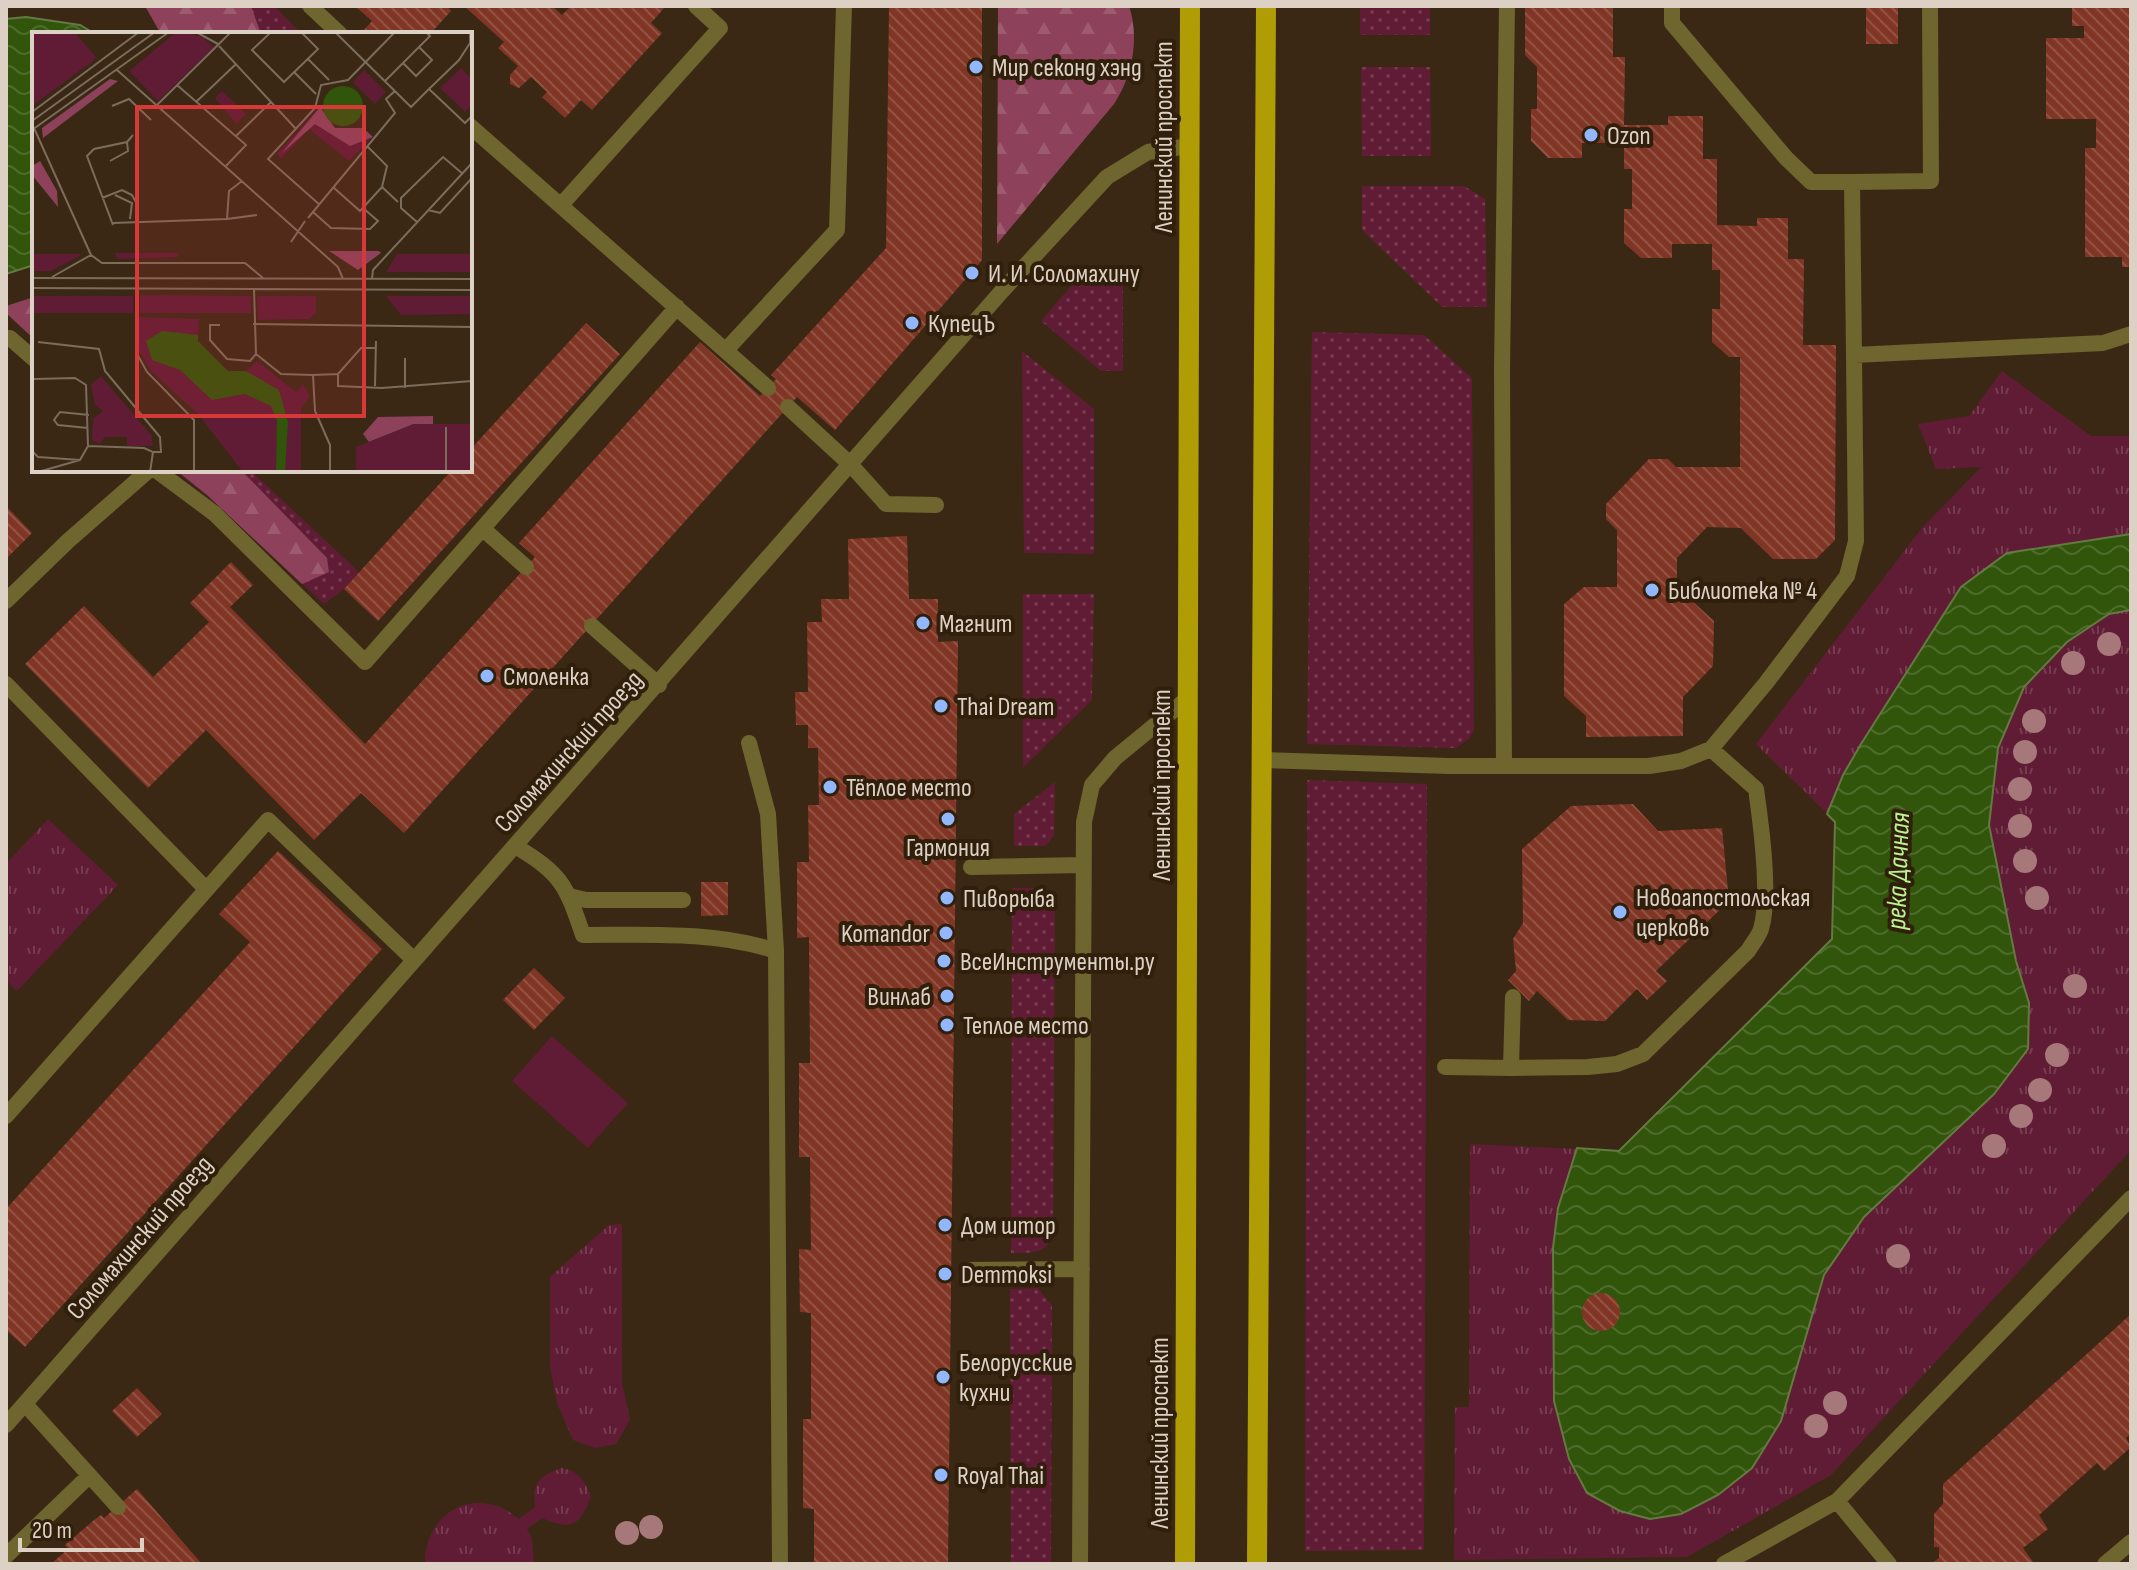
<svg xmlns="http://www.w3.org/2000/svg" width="2137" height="1570" viewBox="0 0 2137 1570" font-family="'Sofia Sans Condensed',sans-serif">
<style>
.grass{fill:url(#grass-dots)}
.forest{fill:url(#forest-firs)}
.park{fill:url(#park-tufts)}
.pitch{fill:#5f1c34}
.water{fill:url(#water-waves);stroke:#657a42;stroke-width:2}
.building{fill:url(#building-back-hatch)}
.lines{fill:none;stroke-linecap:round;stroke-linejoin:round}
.lane{stroke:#6e652f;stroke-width:16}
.street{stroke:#6e652f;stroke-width:16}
.primary{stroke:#b09d06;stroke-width:20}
.tree{fill:#a67879}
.poi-dot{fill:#93b7fd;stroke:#301f0b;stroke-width:3}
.labels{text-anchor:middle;stroke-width:8;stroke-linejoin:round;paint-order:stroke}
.poi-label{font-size:26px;fill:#ddd1c6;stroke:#301f0b;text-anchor:start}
.street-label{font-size:26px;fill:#ddd1c6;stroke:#301f0b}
.water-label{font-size:28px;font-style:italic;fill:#bbf393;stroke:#301f0b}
.inset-road{fill:none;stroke:#7b6c5c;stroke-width:2}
.view{fill:#d73938;fill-opacity:0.15;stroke:#d73938;stroke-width:4}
.inset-edge{fill:none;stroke:#ddd1c6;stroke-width:4}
</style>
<defs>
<pattern id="grass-dots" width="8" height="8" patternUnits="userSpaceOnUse" patternTransform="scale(2)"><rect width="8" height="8" fill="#5f1c34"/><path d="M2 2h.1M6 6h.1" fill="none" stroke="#763c50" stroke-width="1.8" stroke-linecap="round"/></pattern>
<pattern id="forest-firs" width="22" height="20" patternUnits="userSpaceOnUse" patternTransform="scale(2)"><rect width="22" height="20" fill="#8e415a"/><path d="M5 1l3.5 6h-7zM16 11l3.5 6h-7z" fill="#9d5b70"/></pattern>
<pattern id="park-tufts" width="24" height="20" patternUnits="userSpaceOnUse" patternTransform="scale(2)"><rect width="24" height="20" fill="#5f1c34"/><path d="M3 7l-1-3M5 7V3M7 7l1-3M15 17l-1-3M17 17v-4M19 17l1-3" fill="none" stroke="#763c50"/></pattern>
<pattern id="water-waves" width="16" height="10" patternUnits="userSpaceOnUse" patternTransform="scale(2)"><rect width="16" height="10" fill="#31550a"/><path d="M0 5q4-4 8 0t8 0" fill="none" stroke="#4e6c2c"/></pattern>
<pattern id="building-back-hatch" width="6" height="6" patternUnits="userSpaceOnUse" patternTransform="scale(2)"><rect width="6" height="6" fill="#813625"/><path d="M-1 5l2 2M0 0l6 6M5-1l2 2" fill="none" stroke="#925243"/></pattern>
</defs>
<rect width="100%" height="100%" fill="#3a2815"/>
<path class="grass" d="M145,6H274L302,34H161Z
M1360,6H1430V35H1360Z
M1361,67H1430L1431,156H1362Z
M1362,186H1464L1485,199L1487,307H1442L1362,230Z
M1084,271H1123V371H1101L1041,321Z
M1312,332L1424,335L1472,378L1474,730L1469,739L1456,748L1307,744Z
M1022,351L1094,409V554L1024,553Z
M174,470H250L359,572L344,589L324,604L207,495Z
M1023,594H1094L1092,700L1023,768Z
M1307,780L1427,784L1424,1550L1305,1551Z
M1055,782L1054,835L1046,846H1014V814Z
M1012,888H1046L1055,900L1053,1237C1043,1255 1030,1253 1011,1253Z
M1038,1288L1052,1306L1051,1564H1011L1010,1289Z"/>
<path class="forest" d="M145,6H251L261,34H161Z
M998,6H1129C1140,38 1132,77 1114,104L997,244Z
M34,297V339L6,313V306Z
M176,470H241L327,558L329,572L302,584L207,495Z"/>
<path class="park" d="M2002,371L2091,436H2131V1150L1831,1475L1687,1557L1454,1560L1455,1407H1469L1470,1144L1619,1151L1832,939L1835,821L1756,744L1922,528L1981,467L1936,469L1918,424L1969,416Z
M48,819L118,885L17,991L6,980V864Z
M622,1224V1383L630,1420L616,1444L595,1448L573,1440L558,1406L550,1368V1277L609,1225Z
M562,1468C579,1471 585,1481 591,1497C579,1526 572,1531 542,1518L527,1529L532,1539L534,1564H425C424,1524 457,1493 497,1506C505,1508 513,1515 519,1519L535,1507C532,1482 539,1476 562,1468Z"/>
<path class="pitch" d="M552,1036L628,1103L588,1148L512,1081Z"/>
<path class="water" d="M26,17L80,25L95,34H34V265L6,274V19Z
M2131,534V610L2109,614L2067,642L2024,687L1998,748L1989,825L2016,961L2029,1003L2028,1049L1994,1094L1864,1217L1824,1275L1781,1421L1752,1468L1718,1495L1681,1514L1650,1519L1620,1511L1587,1493L1569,1459L1554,1401L1553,1248L1558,1208L1577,1148L1619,1151L1832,939L1835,822L1827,814L1843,775L1861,744L1961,587L2007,553Z"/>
<path class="building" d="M355,6H447L451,11L430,34H367L363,31L372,21Z
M464,6H552L562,15L571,6H662L664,8L651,23L662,33L592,110L581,100L565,118L542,97L547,92L531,77L519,88L510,84V75L518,66L498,48L504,42Z
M889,6H982V260L835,430L797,397L404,833L361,793L314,840L206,730L148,788L25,664L84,606L153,677L209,622L190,603L231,562L253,585L230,607L365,744L535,557L519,543L700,342L760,396L776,379L771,375L886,248Z
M1525,6H1613V57H1625L1624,125H1668V116H1703V159H1717V225L1757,226V218H1788V259H1804L1803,345H1836L1835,540L1816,559H1773L1741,528L1707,527L1677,558V587L1714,621L1713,666L1683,697V736L1586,737V716L1564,696V604L1584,587H1617V530L1606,519V504L1649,459H1668L1676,467H1740V357H1729L1712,342V309H1720V270H1712V244H1672V258H1641L1624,243V209H1632V169H1624V143H1582V158H1548L1531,141V109H1537V67L1525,55Z
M1866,6H1898V44H1866Z
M2072,6H2131V267H2122V257H2085V148H2096V119H2046V38H2084V26H2072Z
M586,323L620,354L378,621L344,589L452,470H470V450Z
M6,506L32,533L6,559Z
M907,536L909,599H938V642L958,641L948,1564H814V1509L803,1508V1419H811V1313L800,1312L799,1249L811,1250L810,1157H799V1063H810L809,937L797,938V862H809L808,805H819L818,748H808V725H796L795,692H808L807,622H822L821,599H849L848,539Z
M1633,804L1658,831L1722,828L1729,901L1656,971L1667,981L1647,1000L1637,989L1605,1021L1568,1020L1537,991L1529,1001L1508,980L1516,971L1513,939L1523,923L1522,849L1571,806Z
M278,851L382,949L25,1347L6,1330V1209L250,942L219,914Z
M701,882H728V915L701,916Z
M534,968L565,998L534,1030L503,1000Z
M1582 1312a19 19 0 1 1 38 0a19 19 0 1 1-38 0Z
M2131,1314V1434L2126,1438L2131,1447L2104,1471L2097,1463L2039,1515L2048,1529L2023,1548L2033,1562L2030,1564H1931L1939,1558V1547H1934V1514L1943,1504V1484Z
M137,1388L162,1414L137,1437L112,1411Z
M137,1489L202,1564H51L68,1549L65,1545L94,1520L101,1515L104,1518Z"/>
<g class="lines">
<path class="lane" d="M310,6L340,34
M1672,6V23L1786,158L1811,182H1852
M1930,6L1931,181L1852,182L1854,355L2103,343L2131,334
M470,126L768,388
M561,205L720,28L696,6
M6,338H10L34,359
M726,350L837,230L844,6
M788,407L851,465L886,504L936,505
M156,470L215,514L365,662L677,307
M483,529L526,567
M6,601L68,541L149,470
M592,626L659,685
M6,684L206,889
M749,743L768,814L776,951
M1261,760L1449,766H1649L1681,761L1711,749L1766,683L1847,576L1856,541L1854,355
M1504,766L1502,370L1507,6
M515,846C562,874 566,885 583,935C647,935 716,931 776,951L780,1564
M971,867L1083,865
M569,896L586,900H683
M1513,997L1511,1068L1588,1067L1617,1064L1643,1054L1748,951C1752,944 1759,936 1761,929C1771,896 1761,824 1756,789L1711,749
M1445,1067L1511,1068
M6,1116L268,820L414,960
M967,1270L1082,1269
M25,1404L118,1507
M1837,1501L1889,1564
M6,1556L89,1476
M1080,1564L1084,822L1092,785L1115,758L1187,699
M1724,1564L1837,1501L2131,1198
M2105,1564L2131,1542"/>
<path class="street" d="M6,1425L1002,291L1107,177L1148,152L1189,146"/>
<path class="primary" d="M1185,1564L1190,6
M1257,1564L1266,6"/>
</g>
<g class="tree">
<circle cx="2109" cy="644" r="12"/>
<circle cx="2073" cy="663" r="12"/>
<circle cx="2034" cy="721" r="12"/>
<circle cx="2025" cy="752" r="12"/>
<circle cx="2020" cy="789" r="12"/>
<circle cx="2020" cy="826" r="12"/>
<circle cx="2025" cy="861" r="12"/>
<circle cx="2037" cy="898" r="12"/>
<circle cx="2075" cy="986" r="12"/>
<circle cx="2057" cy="1055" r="12"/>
<circle cx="2040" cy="1090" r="12"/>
<circle cx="2021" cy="1116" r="12"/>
<circle cx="1994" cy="1146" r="12"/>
<circle cx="1898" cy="1256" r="12"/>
<circle cx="1835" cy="1403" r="12"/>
<circle cx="1816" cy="1426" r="12"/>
<circle cx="651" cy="1527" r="12"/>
<circle cx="627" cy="1533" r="12"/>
</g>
<g class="poi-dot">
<circle cx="976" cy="67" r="8"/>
<circle cx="1591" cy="135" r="8"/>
<circle cx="972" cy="273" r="8"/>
<circle cx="912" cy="323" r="8"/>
<circle cx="1652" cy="590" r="8"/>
<circle cx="923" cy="623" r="8"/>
<circle cx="487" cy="676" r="8"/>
<circle cx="941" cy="706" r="8"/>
<circle cx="830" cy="787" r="8"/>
<circle cx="948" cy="819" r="8"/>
<circle cx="947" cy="898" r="8"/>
<circle cx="1620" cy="912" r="8"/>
<circle cx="946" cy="933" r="8"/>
<circle cx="944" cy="961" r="8"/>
<circle cx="947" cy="996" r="8"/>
<circle cx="947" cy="1025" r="8"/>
<circle cx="945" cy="1225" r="8"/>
<circle cx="945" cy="1274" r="8"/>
<circle cx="943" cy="1377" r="8"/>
<circle cx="941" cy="1475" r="8"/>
</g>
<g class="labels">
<g class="poi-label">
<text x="992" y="76">Мир секонд хэнд</text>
<text x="1607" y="144">Ozon</text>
<text x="988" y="282">И. И. Соломахину</text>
<text x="928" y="332">КупецЪ</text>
<text x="1668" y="599">Библиотека № 4</text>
<text x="939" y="632">Магнит</text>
<text x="503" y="685">Смоленка</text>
<text x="957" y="715">Thai Dream</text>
<text x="846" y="796">Тёплое место</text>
<text x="948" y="856" text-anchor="middle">Гармония</text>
<text x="1636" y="906">Новоапостольская<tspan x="1636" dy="30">церковь</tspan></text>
<text x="963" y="907">Пиворыба</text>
<text x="930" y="942" text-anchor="end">Komandor</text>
<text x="960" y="970">ВсеИнструменты.ру</text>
<text x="931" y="1005" text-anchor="end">Винлаб</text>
<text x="963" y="1034">Теплое место</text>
<text x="961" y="1234">Дом штор</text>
<text x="961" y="1283">Demmoksi</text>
<text x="959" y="1371">Белорусские<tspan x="959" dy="30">кухни</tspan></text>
<text x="957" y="1484">Royal Thai</text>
</g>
<g class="street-label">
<text transform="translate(1163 137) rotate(-90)" y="9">Ленинский проспект</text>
<text transform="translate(568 751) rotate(-48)" y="9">Соломахинский проезд</text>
<text transform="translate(1161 785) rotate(-90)" y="9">Ленинский проспект</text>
<text transform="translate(139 1237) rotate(-49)" y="9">Соломахинский проезд</text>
<text transform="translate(1159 1433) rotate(-90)" y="9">Ленинский проспект</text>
</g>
<g class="water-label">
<text transform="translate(1897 871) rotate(-88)" y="10">река Дачная</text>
</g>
</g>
<g transform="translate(32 32)">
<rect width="440" height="440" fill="#3a2815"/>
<path d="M0,0H42L65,26L0,74ZM288,75L303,96H331L341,105L317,129L277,97L249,127L245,122ZM83,221H146V225L85,227ZM0,222H48L49,223L19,239H1ZM365,222H440V240H354ZM108,263L219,264V281H108ZM101,264V281H0L2,264ZM225,264H284V281L277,287L226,288ZM354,264H440V282L369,283ZM69,344L119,403L121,414H95V405H73L68,412L60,408L61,387L71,379L63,373L59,353Z" fill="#5f1c34"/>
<path d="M78,47L86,49L11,106L10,96ZM288,75L303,96H331L341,105L318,114L283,92L249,122ZM8,129L25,159L26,175L0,143V134ZM297,219H347L349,221L326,238ZM401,384V392H382L337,410L331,402L346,385Z" fill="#8e415a"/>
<path d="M153,0L171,5L182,15L126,69L97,39L143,1ZM429,36L440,47V72L433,80L408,56ZM190,59L214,82L204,92L183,66ZM107,285L167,287L166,309L196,339L213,340L225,329L264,360L271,352L278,364L269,377V440H211L166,382L119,339L107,319Z" fill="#5f1c34"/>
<path d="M332,38L354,60L343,72L321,50ZM382,392H440V440H324V415Z" fill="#5f1c34"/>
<path d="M291 74a20 20 0 1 1 40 0a20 20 0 1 1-40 0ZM130,299L166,303V309L196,339H214L247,358L256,390L253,440H244L245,388L239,374L213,362L180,368L148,338L120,328L114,309Z" fill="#31550a"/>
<path class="inset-road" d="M164,0L186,12M239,0L220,18L252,50L286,17L269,0M303,0L379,75L397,57L433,91L440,84M187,14L239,70L204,104M276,27L297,48M371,31L384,44L400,28L387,15M85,38L306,235L311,247M262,40L284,62M353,49L398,4L394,0M145,53L214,113L193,135M397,57L427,28L438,11V0M164,70L204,32M239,70L264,97M80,74L97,67L119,88M124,74L199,0M0,80L107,0M0,89L123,0M2,96L59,223M0,98L137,0M336,115L355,134L350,155M78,129L96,119L95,110M302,156L328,179L350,155L366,170M83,163L100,171L98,187M70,166L90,158L100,163L106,174M288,173L236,127L283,76L289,53L316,48L363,0M396,178L408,181L440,146M281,180L299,196L338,197L346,189L331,176M276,186L363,81L354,67L363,59M195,187L225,183M385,190L369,176V166L411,125L431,142M81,191L195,187L197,159L210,149M81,193L55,124L62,117L95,110L101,103M259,210L273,189M20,245L59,223L70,231H213L231,246M0,246L440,247M340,247L341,238L440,131M0,256L440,258M104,256V320L115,340L162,388V439M222,257L224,322L249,342L281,343M221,292L440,295M188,293H178V308L195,327L218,329L224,322M6,310L67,317L73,339L128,405L129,420H121M0,318V353M306,342L329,316H343M2,347L43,346L54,353L56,414M343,354L344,309M373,356V326M414,395V440M56,396L26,393L22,388L28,380L57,383M0,419L6,425L48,428L56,414L112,416L121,420L118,440M6,440L48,428M298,440V413L283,379L281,343L306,342V354L350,356L440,349"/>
<path class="view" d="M105,75H332V384H105Z"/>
<rect width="440" height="440" class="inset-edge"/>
</g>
<rect width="2137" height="1570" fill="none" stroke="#ddd1c6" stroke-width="16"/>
<path d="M20 1538v12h122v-12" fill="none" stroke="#ddd1c6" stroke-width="4"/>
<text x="32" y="1538" font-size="24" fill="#ddd1c6" stroke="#301f0b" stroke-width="6" paint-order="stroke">20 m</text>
</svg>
